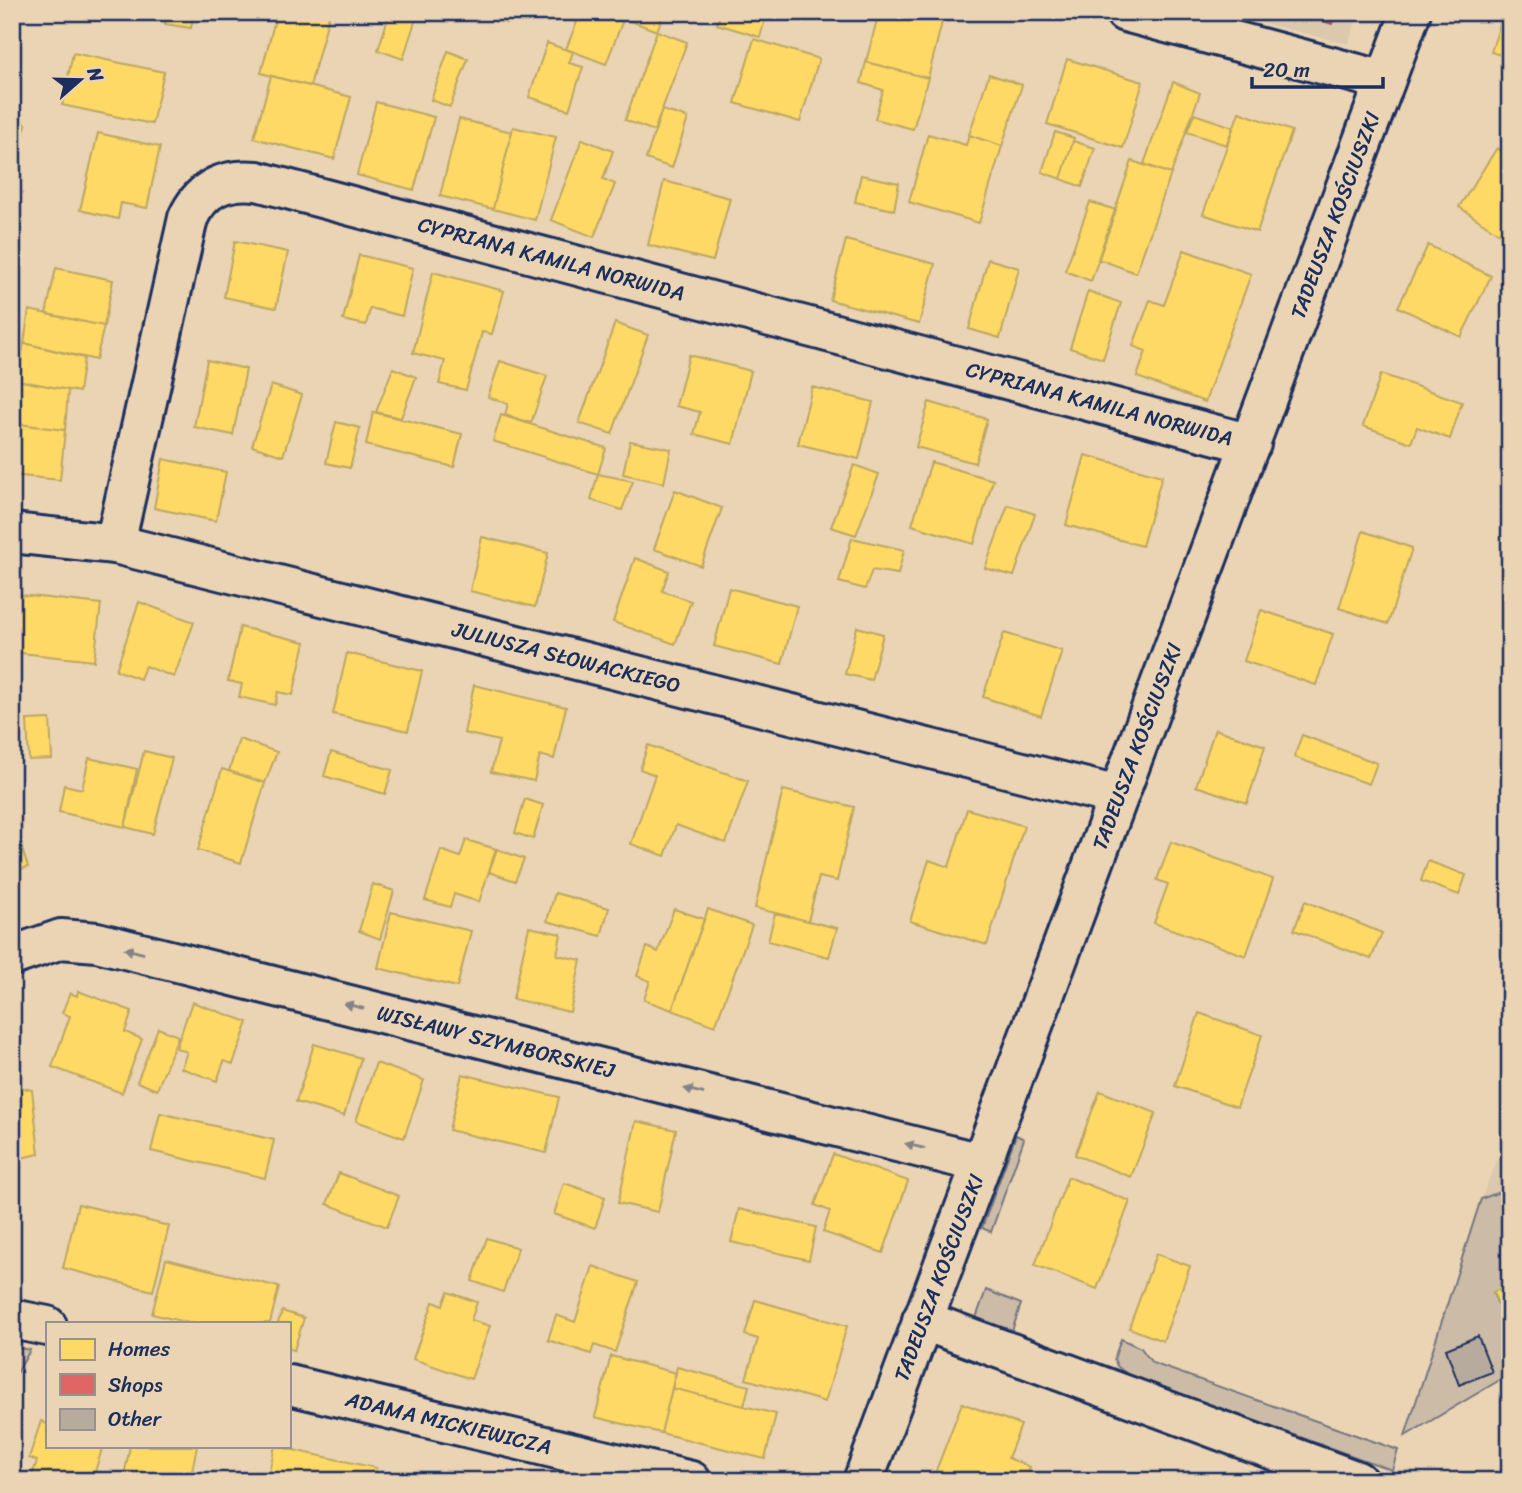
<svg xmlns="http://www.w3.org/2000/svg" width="1522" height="1493" viewBox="0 0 1522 1493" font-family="Sriracha,sans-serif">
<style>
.built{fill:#dbc8ad}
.green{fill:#ccbca7;stroke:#747682;stroke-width:2}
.homes{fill:#ffd966;stroke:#bba664;stroke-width:2}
.shops{fill:#e06666;stroke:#a55664;stroke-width:2}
.building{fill:#b7ab9e;stroke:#1b2f5e;stroke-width:2}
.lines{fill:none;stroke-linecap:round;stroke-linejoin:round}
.minor-casing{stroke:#1b2f5e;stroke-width:44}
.tertiary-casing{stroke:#1b2f5e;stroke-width:44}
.minor{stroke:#ead4b3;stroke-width:38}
.tertiary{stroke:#ead4b3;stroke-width:38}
.oneway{fill:#828288}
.labels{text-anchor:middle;stroke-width:7;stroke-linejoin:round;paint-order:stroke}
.street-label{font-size:21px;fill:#1b2f5e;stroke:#ead4b3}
</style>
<rect width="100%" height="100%" fill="#ead4b3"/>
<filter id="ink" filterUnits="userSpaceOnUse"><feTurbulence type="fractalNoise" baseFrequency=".0143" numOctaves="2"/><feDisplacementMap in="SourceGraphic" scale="14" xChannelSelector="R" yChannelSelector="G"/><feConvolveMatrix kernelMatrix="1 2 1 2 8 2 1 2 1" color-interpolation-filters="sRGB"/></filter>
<g filter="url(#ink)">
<path class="built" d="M1218,12H1359L1348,44Z
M1510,1130V1188L1481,1199Z"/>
<path class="green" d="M1016,1135L1024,1139L991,1232L982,1228Z
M1510,1188V1286L1493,1293L1510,1334V1374L1405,1436L1481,1199Z
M986,1290L1021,1304L1012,1331L976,1318Z
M1121,1339L1141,1348L1152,1363L1398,1450L1392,1470L1128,1375L1117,1366L1114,1359Z
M12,1346L30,1350L16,1375L12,1377Z"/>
<path class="homes" d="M166,12H194L191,28L165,24Z
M277,12H330L310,86L261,73Z
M390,12H418L403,59L378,50Z
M488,12H510L506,23L487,16Z
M581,12H626L606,64L566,49Z
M627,12H664L657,31L625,19Z
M721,12H767L760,37L717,24Z
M879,12H904L942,22L928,78L866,62Z
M1504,12H1510V58L1491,52Z
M657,31L687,42L654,131L625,120Z
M754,39L819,59L800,122L735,103Z
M547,43L573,52L569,63L583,67L569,110L529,97Z
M448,51L468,59L450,107L431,100Z
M73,53L164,72L152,124L62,105Z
M1067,59L1143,82L1123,148L1047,124Z
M866,62L928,78L913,129L875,119L883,90L861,83Z
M989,74L1022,85L1002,146L969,135Z
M271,76L351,97L334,159L254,138Z
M1173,82L1200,93L1171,174L1144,164Z
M376,102L434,117L414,190L357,175Z
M662,110L688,118L672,168L646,159Z
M1239,112L1292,131L1257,232L1203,214Z
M1194,114L1233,127L1226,145L1187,132Z
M459,119L512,132L493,209L440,196Z
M12,120L26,124L13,173H12Z
M513,127L556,137L535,220L493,209Z
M1055,132L1074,138L1061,179L1042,172Z
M98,133L160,147L147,208L121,203L118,219L80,210Z
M928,134L966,145L969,135L1002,146L979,223L909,202Z
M582,139L613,151L603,179L615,184L594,237L551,220Z
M1073,141L1095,148L1082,187L1061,179Z
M1497,148L1510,157V241L1459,207Z
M1132,161L1171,174L1136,273L1098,259Z
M861,175L899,183L894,210L855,202Z
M664,181L730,198L713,261L648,245Z
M1090,202L1116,210L1091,281L1065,271Z
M846,240L935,264L919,324L830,300Z
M235,241L288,252L276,308L224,297Z
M1428,245L1491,276L1461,337L1398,307Z
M1184,250L1251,274L1205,402L1137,377L1146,351L1133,346L1150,300L1164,305Z
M359,255L413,268L402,316L370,308L366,325L343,320Z
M988,259L1019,268L1000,338L969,329Z
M56,268L113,280L104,326L46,314Z
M433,272L504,291L492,334L482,332L466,390L439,384L445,361L413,353Z
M1088,291L1121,303L1103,359L1070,348Z
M29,310L104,326L96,360L24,343Z
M615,323L648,335L612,434L579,423Z
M24,343L84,358L79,392L17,380Z
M689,355L751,371L733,444L694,434L700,412L676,406Z
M207,360L246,369L233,435L194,427Z
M500,361L547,376L531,423L505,415L508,404L488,397Z
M393,368L416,377L401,418L376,412Z
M1381,374L1462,402L1450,439L1417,427L1411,443L1363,426Z
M12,379L68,390L65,430L12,423Z
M271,385L302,395L283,456L252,446Z
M812,387L873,402L859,459L798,444Z
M929,402L987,419L975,463L916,447Z
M373,412L462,434L454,467L366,445Z
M501,415L606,448L598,474L493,441Z
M336,422L360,428L350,468L326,463Z
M12,423L65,430L60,480L12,475Z
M630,441L671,449L664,483L623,474Z
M1085,455L1162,476L1142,546L1066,525Z
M163,459L226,472L216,521L154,508Z
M931,462L993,480L974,544L912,525Z
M854,465L879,474L856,535L831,527Z
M598,474L633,481L622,510L591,500Z
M675,490L722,508L701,566L654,549Z
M1008,505L1035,514L1014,576L985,568Z
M1363,531L1412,548L1388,624L1339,608Z
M482,537L548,553L535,607L470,591Z
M852,538L904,550L898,574L872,570L865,589L839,582Z
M635,558L669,571L662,591L691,601L675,644L613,622Z
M729,588L797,606L782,664L714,646Z
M12,594L101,604L94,661L12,652Z
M139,602L194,622L174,677L145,666L140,679L116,670Z
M1261,610L1333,634L1316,685L1244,661Z
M240,627L305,642L293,695L278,692L275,705L239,697L242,684L228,681Z
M857,627L883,634L871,680L845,674Z
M1004,633L1062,651L1041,716L983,697Z
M347,653L422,671L408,731L333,714Z
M12,685H17V736H12Z
M474,685L566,707L554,759L540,755L534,781L491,772L499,741L464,733Z
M50,719L52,759L29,760L27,720Z
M1215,729L1265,746L1247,803L1196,786Z
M1302,735L1377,763L1369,784L1294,757Z
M239,739L277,752L265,783L229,771Z
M648,745L748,781L726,843L676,825L665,856L631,844L655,775L640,769Z
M144,751L172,758L153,834L125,827Z
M331,752L392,770L385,794L324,776Z
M89,758L137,769L125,827L59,812L64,785L82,789Z
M222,769L265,783L241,863L198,850Z
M783,790L854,807L837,881L819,877L808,921L755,908Z
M525,799L543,805L533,839L515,833Z
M967,809L1024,826L987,945L910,921L929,860L949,867Z
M12,819L28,867L12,872Z
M466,840L496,849L479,902L454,894L450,907L425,900L441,850L460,857Z
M1171,842L1273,879L1246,956L1154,923L1168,884L1157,880Z
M497,849L524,859L515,881L489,872Z
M1428,861L1466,875L1459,895L1421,881Z
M373,884L394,891L380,939L359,931Z
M555,893L609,908L601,936L547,921Z
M1305,901L1382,933L1371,959L1294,930Z
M674,909L704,919L672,1010L644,1000L650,981L637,976L647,947L658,952Z
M708,909L752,925L715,1026L672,1010Z
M391,912L471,931L457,987L378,968Z
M775,913L837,928L829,957L768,941Z
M529,927L561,934L557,955L581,960L570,1012L513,999Z
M78,991L132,1011L125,1032L142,1039L122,1093L52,1067L70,1016L62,1013L70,993L77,996Z
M192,1002L248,1022L233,1064L224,1061L217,1081L181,1068L187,1052L176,1048Z
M1199,1013L1262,1035L1237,1107L1175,1086Z
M158,1028L178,1036L157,1090L137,1082Z
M12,1030L21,1031L14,1085H12Z
M314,1044L361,1058L344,1116L296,1102Z
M376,1063L424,1080L404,1138L356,1121Z
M462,1074L559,1097L546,1153L449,1130Z
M12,1085L32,1090L39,1154L12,1160Z
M1100,1091L1156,1113L1131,1177L1075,1155Z
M160,1113L274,1140L265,1178L151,1151Z
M636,1121L676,1130L658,1212L618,1203Z
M833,1154L908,1181L883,1253L823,1232L830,1211L815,1205Z
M339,1173L399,1196L387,1227L327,1204Z
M1068,1177L1130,1201L1097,1289L1035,1265Z
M564,1183L605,1197L595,1228L554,1214Z
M78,1204L169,1226L153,1291L63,1268Z
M739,1209L816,1227L809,1260L731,1242Z
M487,1238L518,1248L503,1292L472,1281Z
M1156,1254L1190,1266L1163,1341L1129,1328Z
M166,1259L279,1287L270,1323H189L152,1314Z
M593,1266L638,1282L615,1352L594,1345L591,1354L548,1340L556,1315L575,1322Z
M1510,1286V1334L1493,1292Z
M448,1292L477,1302L471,1320L490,1326L471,1379L413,1359L433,1302L443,1305Z
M755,1300L847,1326L825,1402L746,1379L758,1339L745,1335Z
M282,1311L304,1318L294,1350L289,1349V1323H278Z
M611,1356L676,1373L661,1433L595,1417Z
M677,1367L749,1386L744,1406L672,1388Z
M672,1388L776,1414L765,1459L661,1433Z
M962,1403L1021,1425L1008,1458L1030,1467L1025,1481H932Z
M41,1421L47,1424V1446H103L92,1481H30L37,1461L29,1458Z
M130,1446H197L190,1481H123Z
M275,1446L376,1468L373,1481H267Z"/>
<path class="shops" d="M1295,12H1335L1332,24Z"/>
<path class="building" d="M1478,1336L1492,1372L1459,1385L1446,1349Z"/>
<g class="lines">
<g class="minor-casing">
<g id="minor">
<path d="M1125,12L1385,81"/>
<path id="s1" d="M12,533L115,544L1118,796"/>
<path id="s2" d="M115,544L188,218C202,188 224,178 257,181L1251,444"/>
<path id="s3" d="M12,956L61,939L97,942L981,1163"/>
<path d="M12,1319L47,1326"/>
<path d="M922,1320L1357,1481"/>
<path id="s4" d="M289,1385L691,1481"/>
</g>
</g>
<g class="tertiary-casing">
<g id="tertiary">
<path id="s5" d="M863,1481L1411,12"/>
</g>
</g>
<use href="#minor" class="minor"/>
<use href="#tertiary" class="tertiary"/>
</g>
<defs><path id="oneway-solid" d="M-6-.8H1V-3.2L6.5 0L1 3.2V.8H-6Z" transform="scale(1.75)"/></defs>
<g class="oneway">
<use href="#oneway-solid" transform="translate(134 951) rotate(-166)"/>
<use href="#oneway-solid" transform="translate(354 1006) rotate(-166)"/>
<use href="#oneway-solid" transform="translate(694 1091) rotate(-166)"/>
<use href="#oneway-solid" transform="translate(915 1146) rotate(-166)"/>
</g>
</g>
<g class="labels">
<g class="street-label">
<text dy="7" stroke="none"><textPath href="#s5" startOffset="1351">TADEUSZA KOŚCIUSZKI</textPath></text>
<text dy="7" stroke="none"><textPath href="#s2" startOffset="723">CYPRIANA KAMILA NORWIDA</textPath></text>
<text dy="7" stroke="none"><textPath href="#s2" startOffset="1290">CYPRIANA KAMILA NORWIDA</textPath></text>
<text dy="7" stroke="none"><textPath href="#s1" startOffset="569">JULIUSZA SŁOWACKIEGO</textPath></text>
<text dy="7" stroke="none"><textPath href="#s5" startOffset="784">TADEUSZA KOŚCIUSZKI</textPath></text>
<text dy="7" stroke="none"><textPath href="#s3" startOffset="499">WISŁAWY SZYMBORSKIEJ</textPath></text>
<text dy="7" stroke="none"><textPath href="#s5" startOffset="217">TADEUSZA KOŚCIUSZKI</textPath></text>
<text dy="7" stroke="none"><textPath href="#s4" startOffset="164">ADAMA MICKIEWICZA</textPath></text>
</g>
</g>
<rect width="1522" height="1493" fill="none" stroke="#ead4b3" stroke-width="42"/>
<rect x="21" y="21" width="1480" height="1451" fill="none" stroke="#1b2f5e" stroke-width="2.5" filter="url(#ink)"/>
<rect x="46" y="1322" width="245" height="126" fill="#ead4b3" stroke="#979291" stroke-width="2"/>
<rect x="60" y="1339" width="35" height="21" fill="#ffd966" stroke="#979291" stroke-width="2"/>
<text x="108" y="1356" font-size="21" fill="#1b2f5e">Homes</text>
<rect x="60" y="1374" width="35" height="21" fill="#e06666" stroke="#979291" stroke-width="2"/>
<text x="108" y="1392" font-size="21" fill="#1b2f5e">Shops</text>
<rect x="60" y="1409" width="35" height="21" fill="#b7ab9e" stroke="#979291" stroke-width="2"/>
<text x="108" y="1426" font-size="21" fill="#1b2f5e">Other</text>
<g transform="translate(80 80) rotate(70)" stroke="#ead4b3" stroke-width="5" paint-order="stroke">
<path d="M0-5L12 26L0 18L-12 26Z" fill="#1b2f5e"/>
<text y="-10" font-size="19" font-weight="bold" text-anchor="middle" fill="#1b2f5e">N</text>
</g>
<path d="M1252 77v10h131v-10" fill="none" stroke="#1b2f5e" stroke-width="3.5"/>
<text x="1263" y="77" font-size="21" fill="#1b2f5e" stroke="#ead4b3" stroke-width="5" paint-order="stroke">20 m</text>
</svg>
